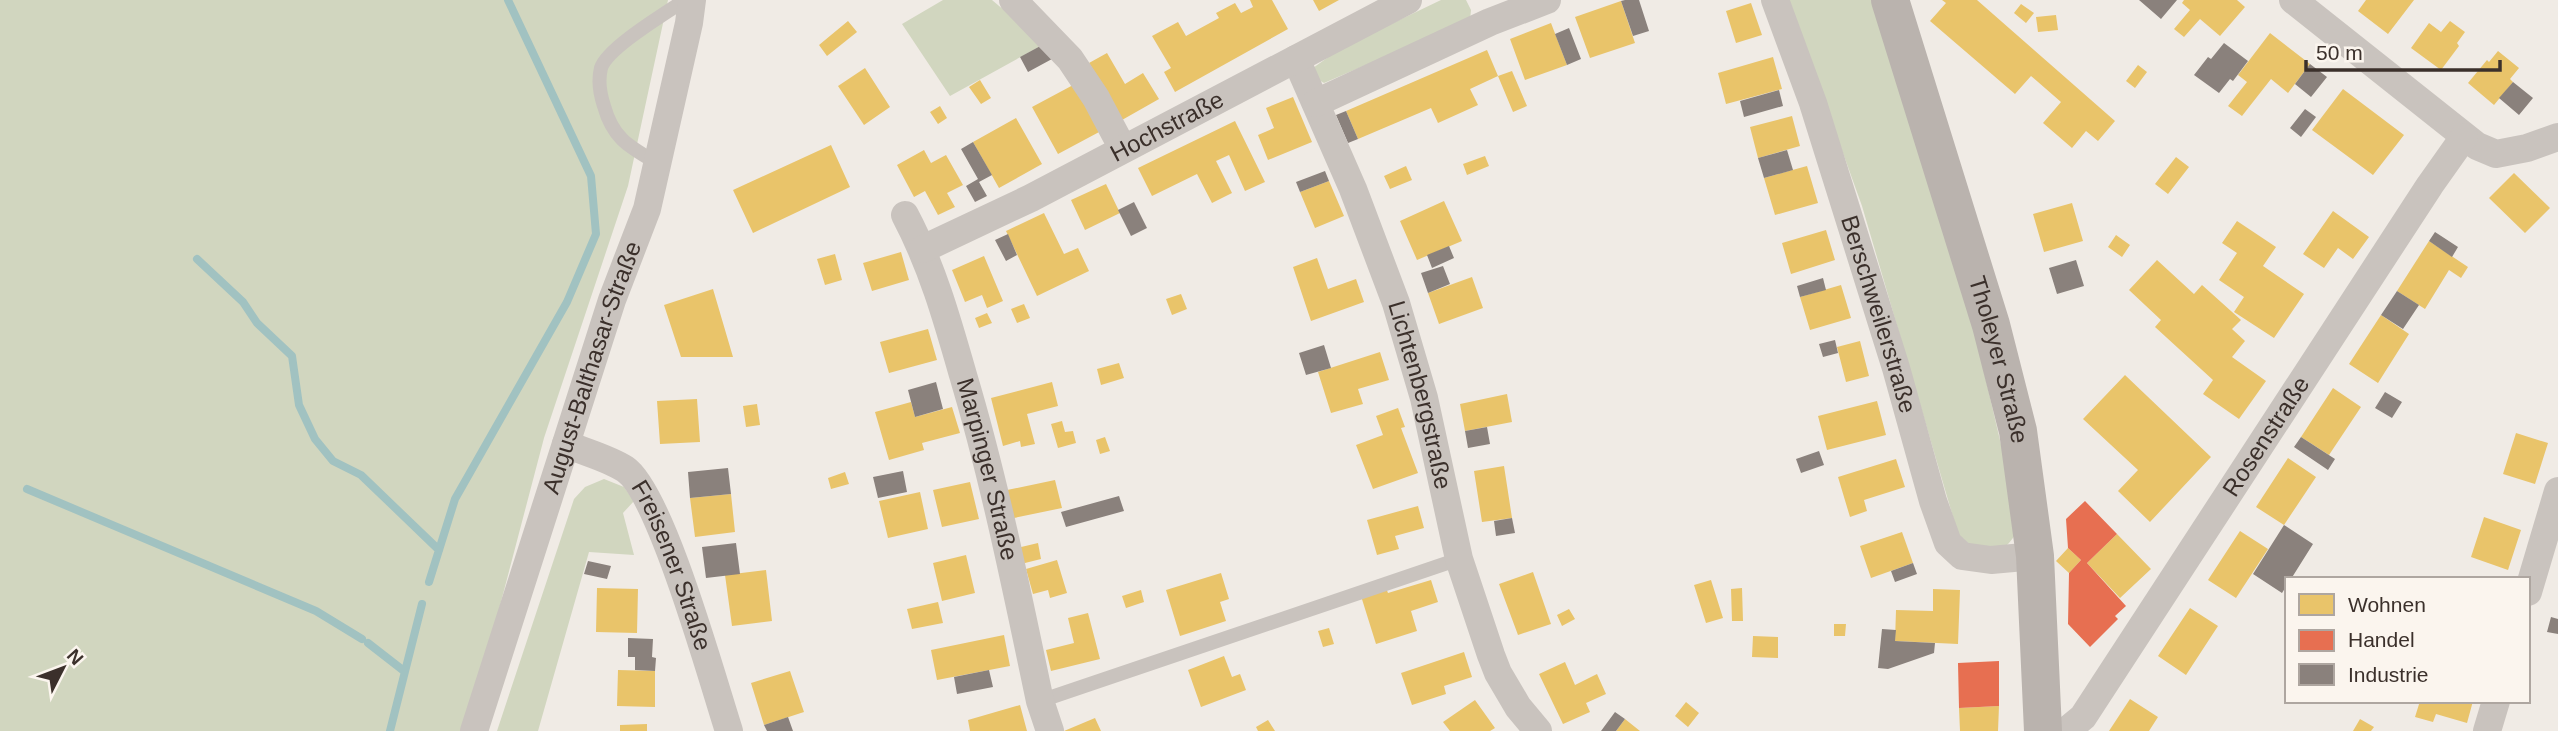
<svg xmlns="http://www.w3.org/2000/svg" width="2558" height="731" viewBox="0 0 2558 731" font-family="Helvetica,sans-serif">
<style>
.green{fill:#d1d6bf}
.homes{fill:#e9c46a}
.shops{fill:#e76f51}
.industry{fill:#8a817c}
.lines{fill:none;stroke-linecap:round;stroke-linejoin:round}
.stream{stroke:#a1c2c1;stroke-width:8}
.lane{stroke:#c9c3be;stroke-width:14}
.street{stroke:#c9c3be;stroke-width:28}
.secondary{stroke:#bab3ae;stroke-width:38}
.labels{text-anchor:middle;stroke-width:7;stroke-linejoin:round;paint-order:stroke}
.street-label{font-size:24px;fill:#3b302b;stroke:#fbf5ee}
</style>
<rect width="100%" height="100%" fill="#f0ebe5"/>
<path class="green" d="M0,0H668L628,186L544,438L467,731H0Z
M943,0H992L1044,44L950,96L902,24Z
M1441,0H1466L1471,10L1470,20L1324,83L1314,77L1313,68L1341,48Z
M1788,0H1875L1957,256L2020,526C2008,548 2004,551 1979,553L1958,534L1862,206Z
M604,479L624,487L634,501L623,513L634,555L589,552L538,731H497L574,499L585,487Z"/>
<path class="homes" d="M1250,0H1272L1288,29L1175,92L1164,72L1171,68L1152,36L1178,22L1186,36L1219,18L1216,13L1235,3L1241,13L1253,7Z
M1313,0H1339L1319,11Z
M1942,0H1977L2115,121L2098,141L2086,131L2072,148L2043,123L2061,102L2031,76L2015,94L1930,21L1946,3Z
M2184,0H2237L2245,7L2220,36L2200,19L2184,37L2174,29L2190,10L2182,3Z
M2366,0H2414L2388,34L2358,11Z
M1621,1L1635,43L1590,58L1575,17Z
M1751,3L1762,35L1736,43L1726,11Z
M2021,4L2034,13L2026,23L2014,13Z
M2056,15L2058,30L2038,32L2036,17Z
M848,21L857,32L827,56L819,45Z
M2450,21L2465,32L2457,43L2459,46L2441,70L2411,48L2429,23L2441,32Z
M1551,23L1567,65L1525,80L1510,39Z
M2270,33L2310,64L2288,93L2271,79L2242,116L2228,106L2247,82L2238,75Z
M1487,50L1498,76L1470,89L1478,105L1438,123L1431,108L1358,139L1346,111Z
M2498,51L2519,68L2510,79L2513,82L2494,105L2468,83L2487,60L2489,62Z
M1107,53L1125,84L1143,73L1159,99L1122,120L1089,63Z
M1773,57L1782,89L1726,104L1718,73Z
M2138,65L2147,72L2135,88L2126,81Z
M865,68L890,107L864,125L838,86Z
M1512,71L1527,106L1513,112L1498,76Z
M980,80L991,98L981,104L969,87Z
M1075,84L1101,131L1058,154L1032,107Z
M2343,89L2404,135L2373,175L2312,130Z
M1293,97L1312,142L1268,160L1258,135L1274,128L1266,108Z
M940,106L947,118L938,124L930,112Z
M1792,116L1800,146L1758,158L1750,127Z
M1016,118L1042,164L999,188L973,142Z
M1235,121L1265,182L1245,191L1229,155L1216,161L1232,193L1212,203L1197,174L1152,196L1138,168Z
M831,145L850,187L753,233L733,190Z
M924,150L931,163L946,155L963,185L947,193L955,207L938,215L925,191L914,197L897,165Z
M1485,156L1489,166L1467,175L1463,164Z
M2176,157L2189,167L2168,194L2155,184Z
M1406,166L1412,180L1390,189L1384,176Z
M1807,166L1818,203L1775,215L1764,178Z
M2514,173L2550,208L2525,233L2489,198Z
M1329,181L1344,216L1315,228L1300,192Z
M1106,184L1120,213L1085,230L1071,200Z
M1444,201L1462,241L1417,260L1400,221Z
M2072,203L2083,241L2044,252L2033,214Z
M2333,211L2369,237L2353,259L2338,248L2324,268L2303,254Z
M1044,213L1064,254L1078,248L1089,271L1037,296L1006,231Z
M2237,221L2276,247L2263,266L2304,294L2274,338L2234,312L2244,297L2219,280L2237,253L2222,243Z
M1826,230L1835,260L1791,274L1782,243Z
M2116,235L2130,245L2122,257L2108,247Z
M2429,241L2468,267L2461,278L2449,270L2425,309L2397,291Z
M901,252L909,280L872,291L863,263Z
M835,254L842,280L825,285L817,259Z
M984,256L1003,301L987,308L982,295L965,302L952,270Z
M1317,258L1328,289L1356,279L1364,302L1311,321L1293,267Z
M2157,260L2194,294L2202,285L2241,320L2232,329L2245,341L2232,357L2266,381L2239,419L2203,394L2213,380L2155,327L2161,320L2129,290Z
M1472,277L1483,308L1439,324L1428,293Z
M1841,285L1851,318L1810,330L1800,297Z
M713,289L733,357H681L664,305Z
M1181,294L1187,309L1172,315L1166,299Z
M1024,304L1030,318L1017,323L1011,309Z
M987,313L992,323L979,328L975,318Z
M2381,315L2409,334L2378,383L2349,364Z
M928,329L937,360L889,373L880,342Z
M1860,341L1869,376L1846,382L1837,347Z
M1380,352L1389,380L1358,389L1363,404L1331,413L1318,372Z
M1119,363L1124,378L1101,385L1097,369Z
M2125,375L2211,457L2150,522L2118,491L2138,470L2083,419Z
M1052,382L1058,406L1027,414L1035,444L1021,447L1020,441L1003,446L991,398Z
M2333,388L2361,407L2329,455L2301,437Z
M1507,394L1512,422L1465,431L1460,404Z
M697,399L700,442L660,444L657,401Z
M1877,401L1886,435L1827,450L1818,416Z
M911,402L915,417L952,407L960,433L922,443L924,450L889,460L875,412Z
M757,404L760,425L746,427L743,406Z
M1398,408L1405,427L1401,428L1418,473L1373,489L1356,445L1383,435L1376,416Z
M1062,421L1065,432L1073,431L1076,443L1058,448L1051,424Z
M2516,433L2548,443L2535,484L2503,474Z
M1105,437L1110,451L1100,454L1096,440Z
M2288,458L2316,477L2284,525L2256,507Z
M1896,459L1905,487L1864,500L1867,511L1850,517L1838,477Z
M1504,466L1512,518L1482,522L1474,471Z
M845,472L849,484L831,489L828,478Z
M1055,480L1062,508L1014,518L1007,490Z
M970,482L979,519L942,527L933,490Z
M920,492L928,529L888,538L879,501Z
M731,494L735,532L695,537L690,498Z
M1418,506L1424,528L1395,536L1399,549L1377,555L1367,520Z
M2484,517L2521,530L2508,570L2471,557Z
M2240,531L2268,549L2236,598L2208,580Z
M1902,532L1913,563L1871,578L1860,546Z
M2117,534L2151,569L2120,598L2087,563Z
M1038,543L1041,559L1021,564L1017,548Z
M2068,548L2081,560L2069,573L2056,561Z
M966,555L975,593L942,601L933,563Z
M1057,560L1067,593L1050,598L1048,590L1033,594L1026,569Z
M766,570L772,621L732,626L725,575Z
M1533,572L1551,624L1518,635L1499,584Z
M1221,573L1229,599L1220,602L1226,621L1180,636L1166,590Z
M1431,580L1438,602L1411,611L1417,631L1376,644L1361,596L1386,588L1388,593Z
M1711,580L1723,618L1706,623L1694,585Z
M597,588L638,589L637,633L596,632Z
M1742,588L1743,621H1732L1731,589Z
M1933,589L1960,590L1958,644L1895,641L1896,610L1933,611Z
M1141,590L1144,602L1126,608L1122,596Z
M938,602L943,623L912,629L907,609Z
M2190,608L2218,626L2186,675L2158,656Z
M1569,609L1575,619L1562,626L1557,615Z
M1088,613L1100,659L1051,671L1046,650L1074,643L1068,618Z
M1834,624H1846L1845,636H1834Z
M1329,628L1334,644L1323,647L1318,631Z
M1004,635L1010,666L937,680L931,650Z
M1753,636L1778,637V658L1752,657Z
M1464,652L1472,677L1444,686L1446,694L1412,705L1401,673Z
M1224,656L1232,677L1240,674L1246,690L1201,707L1188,670Z
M1565,662L1575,685L1597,674L1606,694L1586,703L1590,712L1563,724L1539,674Z
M618,670L655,671V707L617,706Z
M790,671L804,712L764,725L751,683Z
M2130,699L2158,717L2149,731H2109Z
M1475,700L1495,728L1490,731H1450L1443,722Z
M2420,701H2473L2467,723L2436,714L2433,722L2415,717Z
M1686,702L1699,713L1688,727L1675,716Z
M1020,705L1027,731H970L968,720Z
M1999,706L1998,731H1960L1959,708Z
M1095,718L1101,731H1064Z
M1625,719L1640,731H1616Z
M2360,719L2374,727L2371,731H2353Z
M1268,720L1275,731H1258L1256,727Z
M647,724V731H620V725Z"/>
<path class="shops" d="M2085,501L2117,534L2087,563L2126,606L2115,616L2118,619L2090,647L2068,624L2069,573L2081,560L2068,548L2066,519Z
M1999,661V706L1959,708L1958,663Z"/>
<path class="industry" d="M1625,0H1639L1649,31L1633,36L1621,1Z
M2139,0H2177L2161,19Z
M1569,28L1581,59L1567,65L1555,34Z
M2224,43L2248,61L2233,81L2230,79L2219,93L2194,75L2208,57L2211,59Z
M1044,44L1052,59L1028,72L1020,57Z
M2310,64L2327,77L2311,97L2295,84Z
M2513,82L2533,98L2519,115L2499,98Z
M1779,90L1783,106L1744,117L1740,101Z
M2305,109L2316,117L2301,137L2290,128Z
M1346,111L1358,139L1348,143L1336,115Z
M973,142L992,175L979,182L987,196L975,202L966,186L978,179L961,149Z
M1787,150L1793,170L1764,178L1758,158Z
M1325,171L1329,181L1300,192L1296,182Z
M1134,202L1147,228L1131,236L1118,210Z
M2435,232L2458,247L2452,257L2429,241Z
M1008,234L1017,255L1006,261L995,240Z
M1449,246L1454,258L1432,268L1427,255Z
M2076,260L2084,286L2057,294L2049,268Z
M1443,266L1450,284L1428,293L1421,273Z
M1823,278L1826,290L1800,297L1797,286Z
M2397,291L2419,305L2403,329L2381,315Z
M1835,340L1838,353L1823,357L1819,344Z
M1324,345L1331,368L1306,375L1299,353Z
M936,382L943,409L915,417L908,390Z
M2385,392L2402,402L2392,418L2375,408Z
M1487,427L1490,444L1468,448L1465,431Z
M2301,437L2335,459L2328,470L2294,447Z
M1819,451L1824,465L1801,473L1796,459Z
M728,468L731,494L690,498L688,472Z
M903,471L907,492L878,498L873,477Z
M1119,496L1124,511L1066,527L1061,512Z
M1512,518L1515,533L1496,536L1494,521Z
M2284,525L2313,544L2291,579H2287V585L2282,593L2253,574Z
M736,543L740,574L706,578L702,547Z
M588,561L611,566L607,579L584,574Z
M1913,563L1917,574L1895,582L1891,571Z
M2551,617L2558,619V634L2547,632Z
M1882,629L1896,630L1895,641L1935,643L1934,653L1888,669L1878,668Z
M628,638L653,639L652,657L656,658L655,671L635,670V657H628Z
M989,670L993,687L957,694L954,677Z
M1615,712L1625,719L1616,731H1601Z
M788,717L793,731H767L764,725Z"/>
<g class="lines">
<path class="stream" d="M197,259L243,302L257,323L292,356L299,405L315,439L333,461L361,475L439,550
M27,489L316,611L362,639
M429,582L455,499L567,302L596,234L591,176L508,0
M368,643L404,671
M390,731L422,604"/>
<path class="lane" d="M657,163C630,147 613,139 604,106C600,94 598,80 601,68C607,48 666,13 685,0
M1040,701L1459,559"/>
<g class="street">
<path d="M1013,0L1070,59L1096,98L1123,149"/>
<path id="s1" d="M1775,0L1813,103L1896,368L1933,501L1948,543L1962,556L1991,560L2035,556"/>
<path d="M2293,0L2477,146L2496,154L2527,148L2558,137"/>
<path id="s2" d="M1296,59L1353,189L1396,303L1424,398L1459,559L1491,655L1498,673L1518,707L1538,731"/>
<path d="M1316,103L1490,22L1547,0"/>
<path id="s3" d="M905,215C932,266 947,319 963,375C995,482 1017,592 1040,701L1050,731"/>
<path id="s4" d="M923,249L1031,198L1408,0"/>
<path id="s5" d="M566,444C584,452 608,458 625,469C661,493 713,682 729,731"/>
<path d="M2528,592L2558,491"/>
<path id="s6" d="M474,731L612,300L647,209L689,23L692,0"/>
<path id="s7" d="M2066,731L2083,717L2430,185L2464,137"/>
<path d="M2487,731L2496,701"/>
</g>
<path class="secondary" id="s8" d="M1890,0L1991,325L2018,431L2035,556L2043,731"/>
</g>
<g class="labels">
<g class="street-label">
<text dy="8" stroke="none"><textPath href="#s4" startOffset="273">Hochstraße</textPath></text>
<text dy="8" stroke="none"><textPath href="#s1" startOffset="331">Berschweilerstraße</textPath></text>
<text dy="8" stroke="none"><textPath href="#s8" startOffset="376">Tholeyer Straße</textPath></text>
<text dy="8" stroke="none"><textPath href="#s6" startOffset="382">August-Balthasar-Straße</textPath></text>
<text dy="8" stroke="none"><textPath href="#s2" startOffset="359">Lichtenbergstraße</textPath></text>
<text dy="8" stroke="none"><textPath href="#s7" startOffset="357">Rosenstraße</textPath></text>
<text dy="8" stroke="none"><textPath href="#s3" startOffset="268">Marpinger Straße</textPath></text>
<text dy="8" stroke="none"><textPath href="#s5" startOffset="173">Freisener Straße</textPath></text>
</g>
</g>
<rect x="2285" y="577" width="245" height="126" fill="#fbf5ee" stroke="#aea6a0" stroke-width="2"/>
<rect x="2299" y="594" width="35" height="21" fill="#e9c46a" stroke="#aea6a0" stroke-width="2"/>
<text x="2348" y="612" font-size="21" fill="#3b302b">Wohnen</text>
<rect x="2299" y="630" width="35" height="21" fill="#e76f51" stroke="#aea6a0" stroke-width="2"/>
<text x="2348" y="647" font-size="21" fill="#3b302b">Handel</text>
<rect x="2299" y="664" width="35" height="21" fill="#8a817c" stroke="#aea6a0" stroke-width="2"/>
<text x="2348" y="682" font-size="21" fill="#3b302b">Industrie</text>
<g transform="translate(63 668) rotate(48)" stroke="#fbf5ee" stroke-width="5" paint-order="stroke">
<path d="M0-5L12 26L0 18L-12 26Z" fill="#3b302b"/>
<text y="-10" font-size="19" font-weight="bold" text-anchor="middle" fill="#3b302b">N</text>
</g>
<path d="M2306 60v10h194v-10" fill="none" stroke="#3b302b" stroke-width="3.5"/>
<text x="2316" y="60" font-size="21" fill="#3b302b" stroke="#fbf5ee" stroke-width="5" paint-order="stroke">50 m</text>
</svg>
